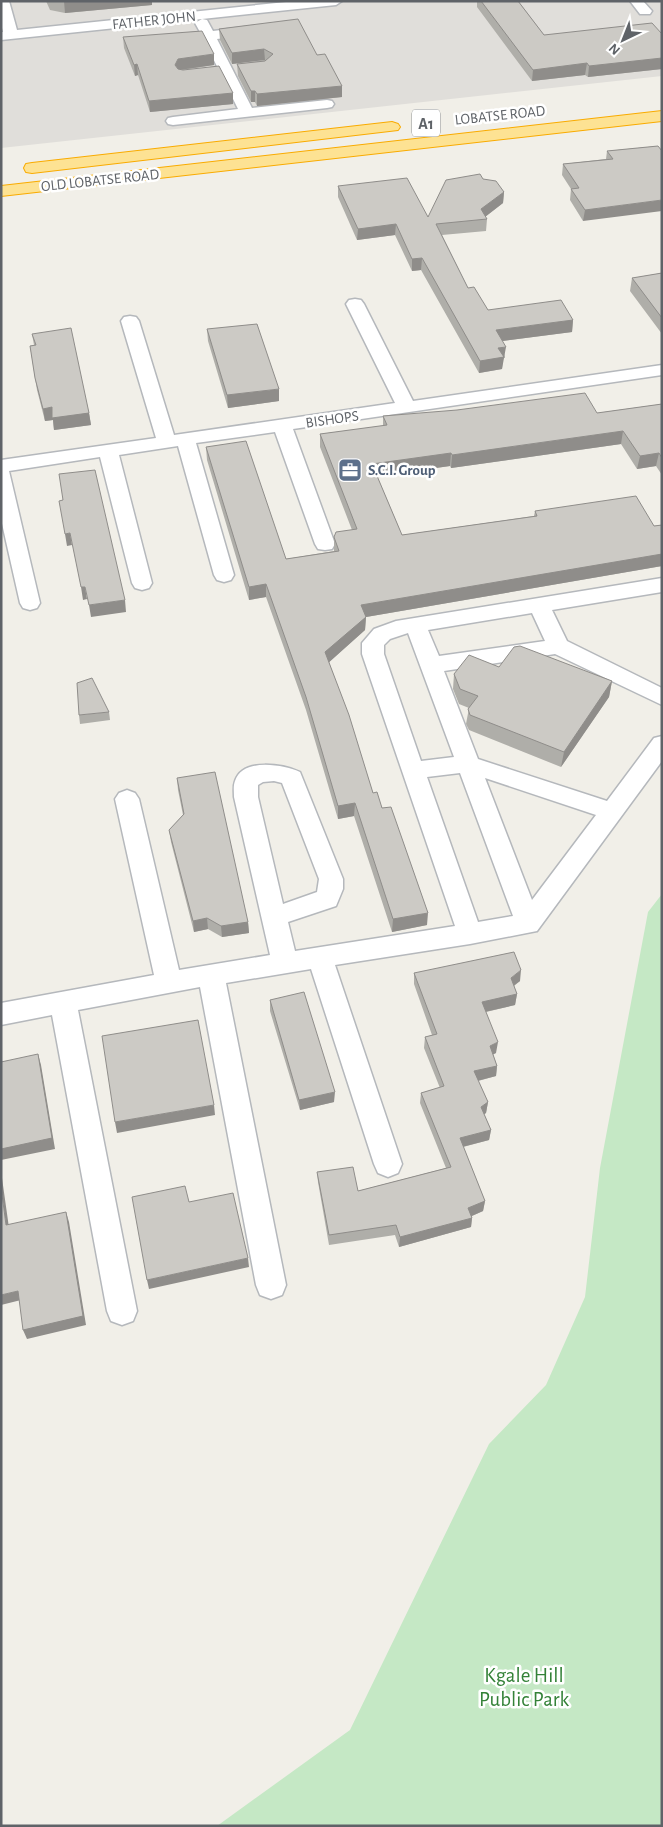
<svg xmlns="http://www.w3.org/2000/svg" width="663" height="1827" viewBox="0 0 663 1827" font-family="'Alegreya Sans',sans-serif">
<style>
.industrial{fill:#e0deda}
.green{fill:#c5e8c5}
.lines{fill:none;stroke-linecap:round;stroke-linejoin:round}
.minor-casing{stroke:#b5b8bc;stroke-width:3}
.highway-casing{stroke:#f9ab00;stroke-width:2}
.minor{fill:#fff;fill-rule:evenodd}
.highway{fill:#fde293;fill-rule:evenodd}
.wall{fill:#afaea9}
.shaded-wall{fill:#8f8d8a}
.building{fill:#cccac5;stroke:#8f8d8a}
.labels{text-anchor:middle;stroke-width:5;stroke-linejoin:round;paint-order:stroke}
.far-street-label{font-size:15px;fill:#5f6368;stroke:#fff}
.far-service-label{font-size:15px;font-weight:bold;fill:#4e5e75;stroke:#fff;text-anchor:start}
.shield{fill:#fff;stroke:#8f9295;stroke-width:1}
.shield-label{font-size:16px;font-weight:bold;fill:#5f6368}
.near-park-label{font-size:21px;fill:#348238;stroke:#fff}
</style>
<rect width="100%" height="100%" fill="#f1efe8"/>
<path class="industrial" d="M1,1H662V76L1,148Z"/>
<path class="green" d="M662,894V1826H217L350,1730L489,1444L546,1385L585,1297L600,1168L648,912Z"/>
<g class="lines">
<g class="minor-casing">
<path id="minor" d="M1,1H9L17,30L296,1H342L336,5L202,19L207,20L213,31L254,26L261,30L254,34L217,39L252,108L327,100L332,101L334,104L332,107L327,108L173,125L168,124L166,121L168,118L173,117L238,109L204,40L172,44L165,40L172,36L200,32L195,23L202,19L1,40V32H3L1,24Z
M630,1H643L652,11L650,14H640Z
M355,299L361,300L364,304L413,401L662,365V375L293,429L335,544L332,549L325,550L318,549L315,544L275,432L196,443L234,575L231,580L224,582L217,580L214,575L178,446L119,455L152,583L149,588L142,590L135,588L132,583L100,457L9,471L40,603L37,608L30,610L23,608L20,603L1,519V460L156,438L121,321L124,317L130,316L136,317L139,321L174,435L395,403L346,304L349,300Z
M662,578V592L552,610L567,641L662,688V705L555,654L444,671L478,759L607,801L654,738L662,736V761L537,931L470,944L335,965L402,1164L398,1173L388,1177L378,1173L374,1164L311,969L226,983L286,1285L282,1295L271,1299L260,1295L256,1285L200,987L78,1010L137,1311L133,1321L122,1325L111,1321L107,1311L52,1015L1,1025V1003L154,975L115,799L119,793L127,790L135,793L139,799L179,970L270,955L234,797C234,792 233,786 235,781C243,757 284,765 300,772L343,879V889L336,906L288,922L295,951L455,926L362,654V643L374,629L396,621ZM532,613L545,641L439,656L428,630ZM408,633L454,757L421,761L384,654V645L390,639ZM460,773L513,916L478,922L427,777ZM485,778L596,815L532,900ZM274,781L282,783L319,879L317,892L283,904L258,797V785L263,782Z"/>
</g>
<g class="highway-casing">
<path id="highway" d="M662,111V121L1,196V186Z
M392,122L398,124L400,127L398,130L32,173L26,172L24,168L26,164L32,163Z"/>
</g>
<use href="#minor" class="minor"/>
<use href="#highway" class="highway"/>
</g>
<path class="wall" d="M46,1H152V5L65,13L50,10Z
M477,1H518L544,35L662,34V69L588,77L585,75L532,81L477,7Z
M219,29L317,55L342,86V97L257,106L255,102H251L238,76L237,64L265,60L232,64L220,40Z
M123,37L214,65L183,70L233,93V104L150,112L138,75L135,76L124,48Z
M658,146L583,221L570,200L571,189L562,175L563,164L606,159L607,151Z
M483,179L504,192L503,203L485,217L487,219L486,231L442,235L468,288L488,310L573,320L572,332L502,341L505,358H503L502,369L479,373L421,270L412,271L395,235L357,240L338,197V186L428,217Z
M662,273V334L630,291L632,278Z
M207,329L279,401L228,408L208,341Z
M32,334L89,413L91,425L54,430L53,420L45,421L37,390L30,346L34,345Z
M662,404V475L656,466L637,469L621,444L451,468L450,466L377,476L402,535L534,516L535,511L654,526L662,525V566L366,617L365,630L329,662L373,793L382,808L427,925L392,932L354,816L338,819L306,710L266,597L249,600L207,460L206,447L286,559L334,551V537L352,530L320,447V434L383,426V416L597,413Z
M499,667L612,681L609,697L561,767L469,730L466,724L469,708L459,704L453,689L454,674Z
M109,712L110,720L80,724L79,715Z
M177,778L248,922L249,933L222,937L208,929L194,932L171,842L169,830L183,815L178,790Z
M414,973L520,981L514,986L517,994L515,1005L486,1012L496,1053L493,1054L497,1066L496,1076L478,1081L488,1102L486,1113L484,1114L491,1130L489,1140L463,1147L485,1201L483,1211L472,1216V1218L471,1227L399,1247L395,1235L329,1245L318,1182L317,1172L358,1191L446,1168L420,1103L421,1093L440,1088L424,1048L425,1037L432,1035L414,984Z
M270,1000L334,1102L300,1110L270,1011Z"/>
<path class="shaded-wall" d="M64,1H152V5L65,13Z
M264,49L265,60L232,64V53Z
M214,54V65L179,70L175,65L178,59Z
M662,58V69L588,77L589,66Z
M587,63L585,75L532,81L533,70Z
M137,64L138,75L135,76L134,65Z
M342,86V97L257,106V94Z
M251,91H255V102H251Z
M233,93V104L150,112L149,101Z
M504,192L503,203L481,220V209Z
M662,200V211L583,221L585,210Z
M396,224L395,235L357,240L358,229Z
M422,258L421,270L412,271V259Z
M573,320L572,332L495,342L496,330Z
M506,347L502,369L479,373L480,361L498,348Z
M279,389V401L228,408L227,395Z
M52,407L89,413L91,425L54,430L53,420L45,421L43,409Z
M623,431L621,444L451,468L452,455Z
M451,453L450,466L372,477V464Z
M659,453L656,466L637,469L640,456Z
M70,533L72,545L67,546L65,534Z
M662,554V566L366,617L365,630L326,665L325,652L361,605Z
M266,584V597L249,600V587Z
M81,587H85L87,599L83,600Z
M125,600L126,612L91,617L89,605Z
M612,681L609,697L561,767L564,752Z
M355,803L354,816L338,819V806Z
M428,913L427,925L392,932L393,919Z
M207,918L208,929L194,932L193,921Z
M248,922L249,933L222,937L221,926Z
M521,970L520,981L509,989L511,978Z
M517,994L515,1005L480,1013L482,1002Z
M498,1042L496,1053L488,1057L490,1046Z
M38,1054L41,1065L55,1149L1,1160V1149Z
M497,1066L496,1076L473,1082L474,1071Z
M335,1092L334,1102L300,1110L299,1100Z
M488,1102L486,1113L480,1117L481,1107Z
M214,1105L215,1115L117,1133L115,1122Z
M491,1130L489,1140L458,1148L460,1138Z
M1,1171L10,1235L6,1225L1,1187Z
M485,1201L483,1211L467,1218L468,1208Z
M66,1212L69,1222L86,1325L27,1339L23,1330Z
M472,1218L471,1227L399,1247L400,1237Z
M248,1258L249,1267L149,1289L147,1280Z
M18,1291L21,1300L1,1305V1295Z"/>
<path class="building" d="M481,1H518L544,35L652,23L662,34V58L589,66L587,63L533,70Z
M298,19L317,55L325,54L342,86L257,94L255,91H251L237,64L265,61L273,54L264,49L232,53L219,29Z
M202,31L214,54L178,59L175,65L178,69L183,70L219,66L233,93L149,101L137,64L134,65L123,37Z
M658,146L662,151V200L585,210L571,189L579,188L563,164L613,159L607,151Z
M480,174L483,179L496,181L504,192L481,209L487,219L436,224L468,288L474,287L488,310L561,300L573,320L496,330L506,347L498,348L504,357L480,361L422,258L412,259L396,224L358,229L338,186L407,178L428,217L446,180Z
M662,273V318L632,278Z
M257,324L279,389L227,395L207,329Z
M71,328L89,413L52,418V407L43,409L35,378L30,346L36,345L32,334Z
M585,393L597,413L662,404V458L659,453L640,456L623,431L452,455L451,453L372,464L402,535L537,516L535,511L636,496L654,526L662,525V554L361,605L366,617L325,652L349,715L373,793L377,792L382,808L391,807L428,913L393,919L355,803L338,806L306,697L266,584L249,587L206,447L246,441L286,559L339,551L334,537L336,532L357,529L320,434L387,425L383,416L457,410Z
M95,470L125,600L89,605L85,587H81L70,533L65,534L59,501L63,500L59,474Z
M520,646L612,681L564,752L470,715L468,709L478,696L460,689L454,674L469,655L499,667L514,647Z
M92,678L109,712L79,715L77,683Z
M215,772L248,922L221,926L207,918L193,921L169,830L184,814L177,778Z
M514,952L521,970L511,978L517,994L482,1002L498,1042L490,1046L497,1066L474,1071L488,1102L481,1107L491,1130L460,1138L485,1201L468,1208L472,1218L400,1237L396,1225L329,1235L317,1172L353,1167L358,1191L451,1167L421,1093L444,1086L425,1037L437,1034L414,973Z
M304,992L335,1092L299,1100L270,1000Z
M198,1020L214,1105L115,1122L102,1036Z
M38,1054L52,1138L1,1149V1062Z
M185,1186L189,1202L233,1193L248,1258L147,1280L132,1197Z
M1,1187L6,1225L66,1212L83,1316L23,1330L18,1291L1,1295Z"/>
<defs>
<g id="office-square" transform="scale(1.25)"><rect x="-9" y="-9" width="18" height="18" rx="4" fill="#5c6f8a" stroke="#fff"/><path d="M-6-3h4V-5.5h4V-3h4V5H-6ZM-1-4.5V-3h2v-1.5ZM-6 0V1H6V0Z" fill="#fff"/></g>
</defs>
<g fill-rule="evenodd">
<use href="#office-square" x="350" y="470"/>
</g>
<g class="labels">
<g class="far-street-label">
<text transform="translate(154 20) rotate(-6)" y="5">FATHER JOHN</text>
<text transform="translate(500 115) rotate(-6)" y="5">LOBATSE ROAD</text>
<text transform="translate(100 180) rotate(-6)" y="5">OLD LOBATSE ROAD</text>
<text transform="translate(332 419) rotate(-8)" y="5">BISHOPS</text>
</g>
<g class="far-service-label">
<text x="368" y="475">S.C.I. Group</text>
</g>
<rect class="shield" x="412" y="109.5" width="28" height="27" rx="4"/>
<g class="shield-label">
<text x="426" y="129">A1</text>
</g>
<g class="near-park-label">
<text x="524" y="1682">Kgale Hill<tspan x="524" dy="24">Public Park</tspan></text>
</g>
</g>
<rect width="663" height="1827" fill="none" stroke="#5f6368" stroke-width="5"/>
<g transform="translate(623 40) rotate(223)" stroke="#ffffff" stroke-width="4" paint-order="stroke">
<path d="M0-4L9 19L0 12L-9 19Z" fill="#5f6368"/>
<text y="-8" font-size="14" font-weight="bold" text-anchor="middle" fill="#5f6368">N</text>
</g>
</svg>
